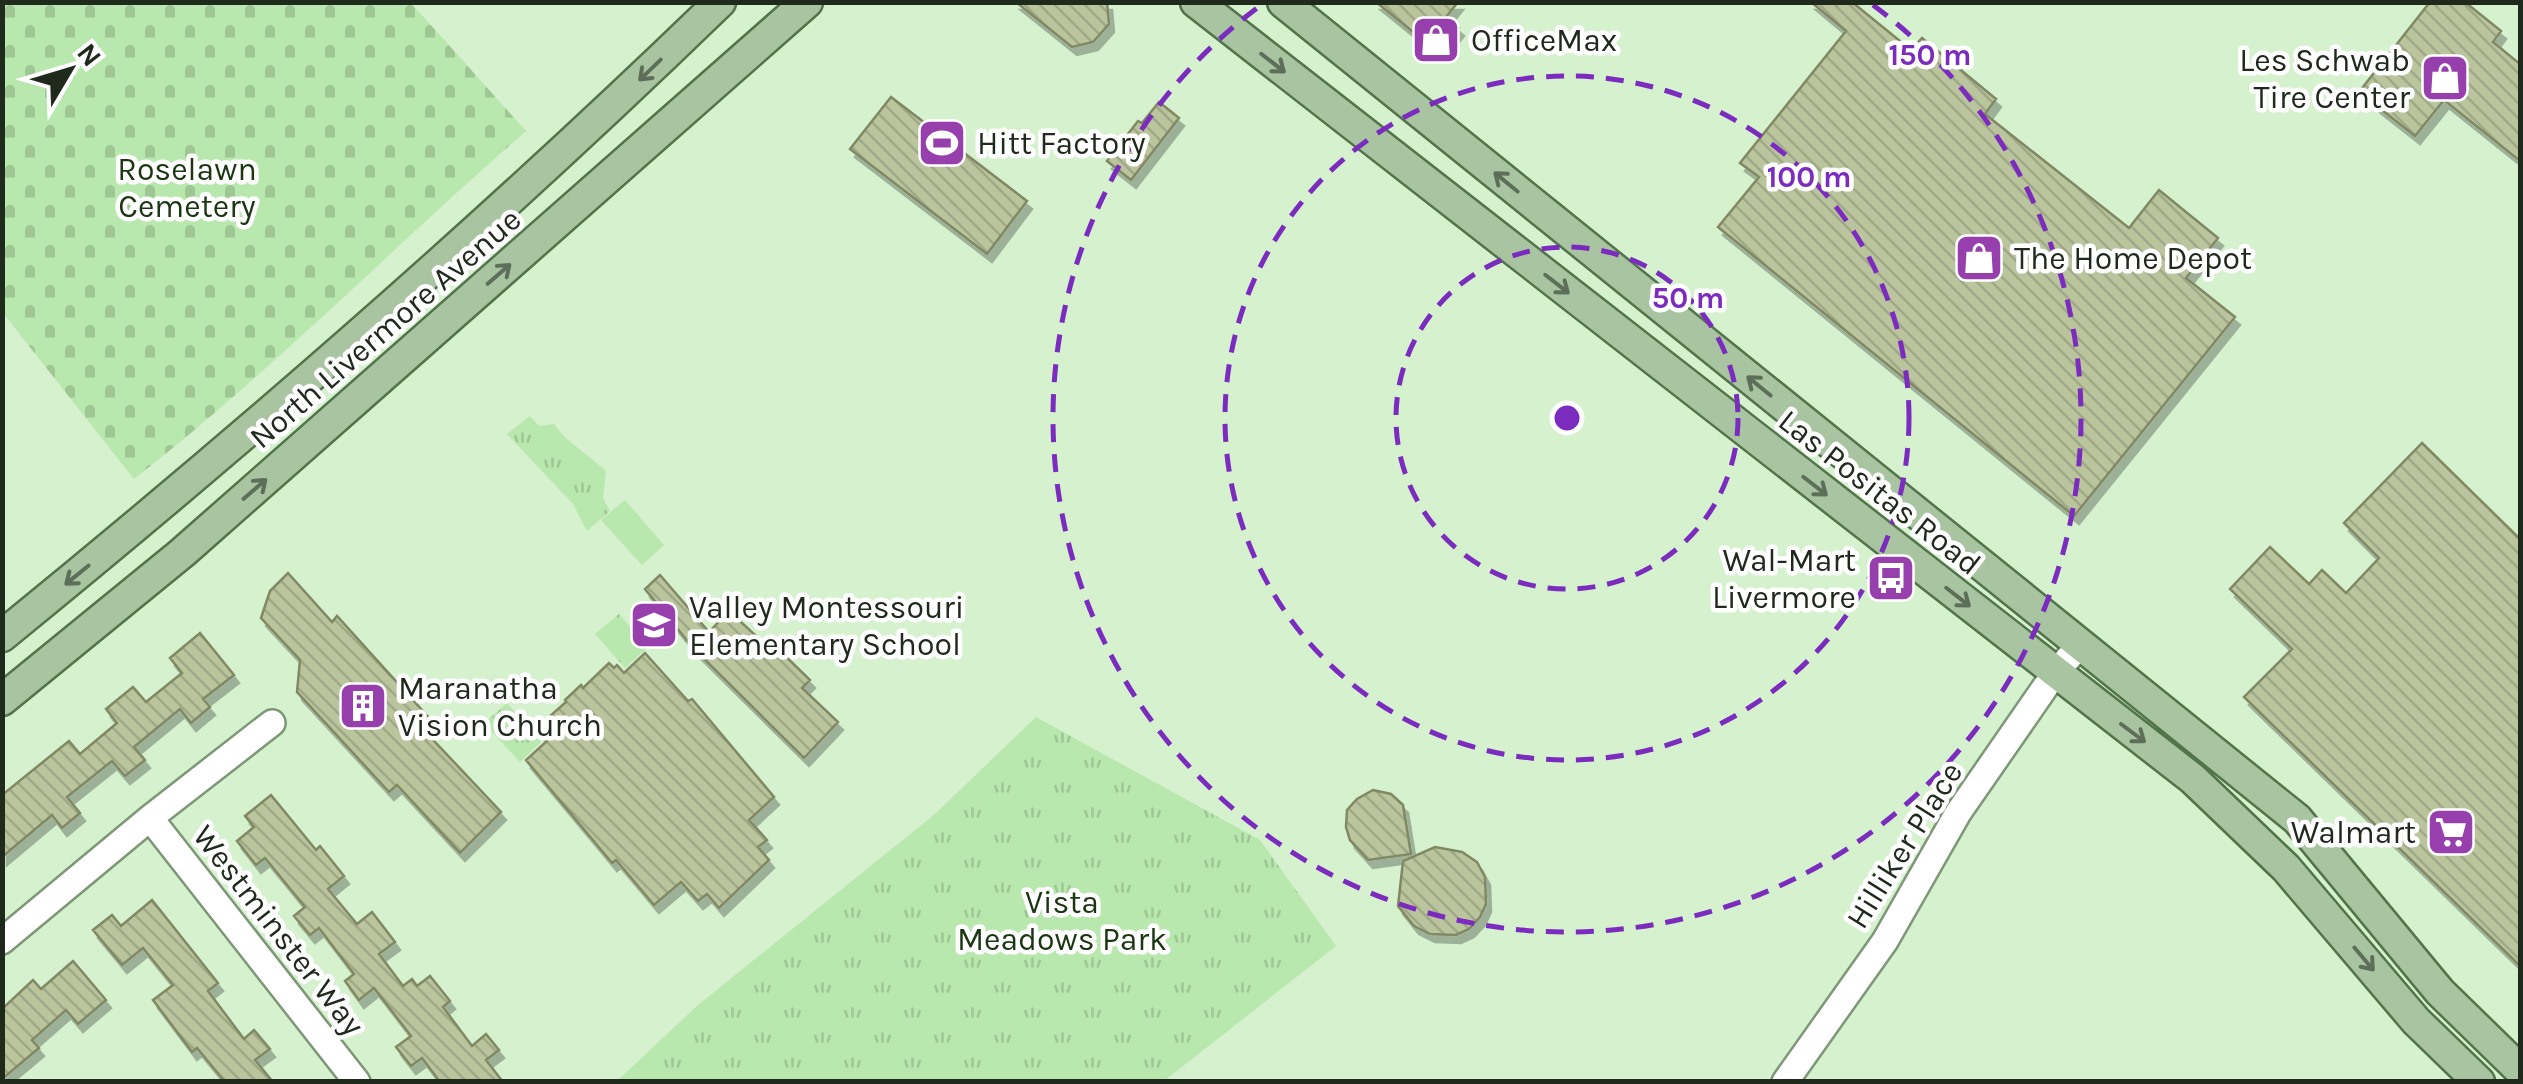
<svg xmlns="http://www.w3.org/2000/svg" width="2523" height="1084" viewBox="0 0 2523 1084" font-family="Karla,sans-serif">
<style>
.grass{fill:url(#grass-tufts)}
.cemetery{fill:url(#cemetery-stones)}
.pitch{fill:#b8e8ad}
.building{fill:url(#building-back-hatch);stroke:#808964;stroke-width:2.5;filter:url(#shadow)}
.lines{fill:none;stroke-linecap:round;stroke-linejoin:round}
.minor-casing{stroke:#7d9777;stroke-width:30}
.major-casing{stroke:#52744a;stroke-width:35}
.minor{stroke:#fff;stroke-width:25}
.major{stroke:#a8c4a1;stroke-width:30}
.oneway{stroke:#5d6f58}
.ring{fill:none;stroke:#7b2cbf;stroke-width:5;stroke-dasharray:18 12}
.labels{text-anchor:middle;stroke-width:9;stroke-linejoin:round;paint-order:stroke}
.poi-label{font-size:32px;fill:#1f291c;stroke:#fff;text-anchor:start}
.park-label{font-size:32px;fill:#1a3712;stroke:#fff}
.street-label{font-size:32px;fill:#1f291c;stroke:#fff}
.centre{fill:#7b2cbf;stroke:#fff;stroke-width:5}
.ring-label{font-size:30px;text-anchor:middle;font-weight:bold;fill:#7b2cbf;stroke:#fff;stroke-width:9;stroke-linejoin:round;paint-order:stroke}
</style>
<defs>
<pattern id="grass-tufts" width="24" height="20" patternUnits="userSpaceOnUse" patternTransform="scale(2.5)"><rect width="24" height="20" fill="#b8e8ad"/><path d="M3 7l-1-3M5 7V3M7 7l1-3M15 17l-1-3M17 17v-4M19 17l1-3" fill="none" stroke="#9ec794"/></pattern>
<pattern id="cemetery-stones" width="16" height="16" patternUnits="userSpaceOnUse" patternTransform="scale(2.5)"><rect width="16" height="16" fill="#b8e8ad"/><path d="M2 7V4a2 2 0 0 1 4 0v3zM10 15v-3a2 2 0 0 1 4 0v3z" fill="#9ec794"/></pattern>
<pattern id="building-back-hatch" width="6" height="6" patternUnits="userSpaceOnUse" patternTransform="scale(2.5)"><rect width="6" height="6" fill="#bac49d"/><path d="M-1 5l2 2M0 0l6 6M5-1l2 2" fill="none" stroke="#9fa887"/></pattern>
<filter id="shadow"><feDropShadow dx="5" dy="8" stdDeviation="0" flood-color="#0004"/></filter>
</defs>
<rect width="100%" height="100%" fill="#d5f1ce"/>
<path class="grass" d="M530,416L539,426L554,424C564,440 591,457 606,471L603,498L610,511L587,531L573,504L507,434Z
M619,614L648,647L625,668L595,634Z
M507,703L541,742L520,762L484,723Z
M1036,717L1260,840L1336,946L1164,1081H617L698,1005L935,814Z"/>
<path class="cemetery" d="M3,2L411,3L526,131C394,246 271,372 134,479L3,313Z"/>
<path class="pitch" d="M625,500L664,545L642,565L601,520Z"/>
<path class="building" d="M1016,2H1107L1109,24L1093,42L1072,47Z
M1376,2H1458L1446,17L1459,28L1439,53Z
M1811,2H1852L1911,50L1922,38L1996,99L1985,114L2129,228L2159,190L2218,238L2186,278L2235,317L2074,516L1718,227L1759,177L1740,163L1846,31Z
M2430,2H2465L2501,31L2493,42L2520,64V161L2444,100L2415,136L2359,92Z
M891,97L1027,201L987,254L850,149Z
M1159,102L1179,118L1131,180L1107,161L1138,121L1142,123Z
M2422,443L2520,539V966L2244,697L2292,649L2230,589L2270,547L2309,584L2322,570L2346,593L2379,558L2344,523Z
M288,573L332,622L337,616L430,719L421,727L501,812L460,853L397,785L389,792L297,692L300,660L261,618L270,591Z
M660,575L709,632L729,611L766,645L770,641L810,680L802,688L838,722L804,758L694,649L645,589Z
M200,633L234,675L203,699L210,707L191,723L180,709L134,747L145,760L125,776L112,761L67,797L80,813L62,828L52,815L2,857V795L69,741L80,754L117,723L106,709L133,687L146,702L182,673L170,658Z
M645,653L688,701L692,699L774,797L749,820L767,840L758,847L769,860L719,908L707,894L698,901L681,882L654,905L616,860L612,863L526,760L547,741L540,733L544,729L540,725L566,702L565,700L581,685L583,688L609,663L614,668L617,665L624,673Z
M1373,790L1391,794L1403,805L1411,854L1368,860L1350,840L1346,827L1347,810L1357,799Z
M271,795L316,850L320,846L344,876L328,889L357,924L372,912L395,942L379,954L403,986L412,979L417,986L430,976L450,1001L443,1007L472,1046L486,1034L499,1050L486,1060L503,1082H440L422,1058L411,1066L396,1047L411,1036L374,988L359,1000L345,981L354,974L319,928L310,935L294,916L305,907L265,858L256,865L237,841L254,827L245,816Z
M1435,847L1462,852L1477,862L1485,877L1486,904L1480,917L1469,929L1456,935L1430,934L1414,926L1398,906L1403,861Z
M152,900L218,983L208,991L244,1039L254,1030L270,1049L255,1060L273,1082H225L197,1048L192,1052L153,1000L173,985L143,948L122,965L93,930L112,915L121,926Z
M73,961L106,1000L78,1024L66,1010L32,1040L39,1048L2,1079V1009L33,980L41,989Z"/>
<g class="lines">
<g class="minor-casing">
<path id="minor" d="M150,818L357,1082
M2,941L150,818L272,723
M1785,1082L1885,941L1958,813L2055,673L2080,645"/>
</g>
<g class="major-casing">
<path id="major" d="M1196,2L2193,779L2286,868L2416,1021L2479,1082
M1283,2L2297,819L2440,992L2520,1070
M2,636C250,434 491,224 720,2
M2,700L182,553L807,2"/>
</g>
<use href="#minor" class="minor"/>
<use href="#major" class="major"/>
</g>
<defs><path id="oneway-shaft" d="M-6 0H5M1.5-3L5.5 0L1.5 3" fill="none" stroke-width="1.6" stroke-linecap="round" stroke-linejoin="round" transform="scale(2.5)"/></defs>
<g class="oneway">
<use href="#oneway-shaft" transform="translate(1273 63) rotate(38)"/>
<use href="#oneway-shaft" transform="translate(650 70) rotate(136)"/>
<use href="#oneway-shaft" transform="translate(1506 182) rotate(-141)"/>
<use href="#oneway-shaft" transform="translate(499 274) rotate(-41)"/>
<use href="#oneway-shaft" transform="translate(1557 284) rotate(38)"/>
<use href="#oneway-shaft" transform="translate(1759 386) rotate(-141)"/>
<use href="#oneway-shaft" transform="translate(1815 486) rotate(38)"/>
<use href="#oneway-shaft" transform="translate(255 489) rotate(-41)"/>
<use href="#oneway-shaft" transform="translate(77 575) rotate(141)"/>
<use href="#oneway-shaft" transform="translate(1958 597) rotate(38)"/>
<use href="#oneway-shaft" transform="translate(2133 733) rotate(37)"/>
<use href="#oneway-shaft" transform="translate(2364 959) rotate(50)"/>
</g>
<g class="ring">
<circle cx="1567" cy="418" r="171"/>
<circle cx="1567" cy="418" r="342"/>
<path d="M1873 5A514 514 0 1 1 1261 5"/>
</g>
<defs>
<g id="shop-square" transform="scale(2.5)"><rect x="-9" y="-9" width="18" height="18" rx="4" fill="#973fac" stroke="#fff"/><path d="M-5-2.5h2.3a2.7 3.5 0 0 1 5.4 0H5L5.5 6h-11ZM-1.5-2.5h3a1.5 2.3 0 0 0-3 0Z" fill="#fff"/></g>
<g id="stadium-square" transform="scale(2.5)"><rect x="-9" y="-9" width="18" height="18" rx="4" fill="#973fac" stroke="#fff"/><path d="M0-5a6.5 5 0 1 0 0 10a6.5 5 0 1 0 0-10ZM-3.5-1.8h7v3.6h-7Z" fill="#fff"/></g>
<g id="bus-square" transform="scale(2.5)"><rect x="-9" y="-9" width="18" height="18" rx="4" fill="#973fac" stroke="#fff"/><path d="M-5-6H5V4H4V6H2V4H-2V6H-4V4H-5ZM-3.5-4V0h7V-4ZM-3.5 1.2v1.5H-2V1.2ZM2 1.2v1.5H3.5V1.2Z" fill="#fff"/></g>
<g id="school-square" transform="scale(2.5)"><rect x="-9" y="-9" width="18" height="18" rx="4" fill="#973fac" stroke="#fff"/><path d="M0-5L7-2L0 1L-7-2ZM-4 1L0 2.5L4 1V4Q0 6-4 4Z" fill="#fff"/></g>
<g id="building-square" transform="scale(2.5)"><rect x="-9" y="-9" width="18" height="18" rx="4" fill="#973fac" stroke="#fff"/><path d="M-4-6H4V6H1V3H-1V6H-4ZM-2.5-4.3h1.7v1.8h-1.7ZM.8-4.3h1.7v1.8H.8ZM-2.5-1h1.7V.8h-1.7ZM.8-1h1.7V.8H.8Z" fill="#fff"/></g>
<g id="supermarket-square" transform="scale(2.5)"><rect x="-9" y="-9" width="18" height="18" rx="4" fill="#973fac" stroke="#fff"/><path d="M-6-5.5h2.5l.6 2H6L4.5 2H-2.5L-4.4-4H-6ZM-1.5 3.2a1.3 1.3 0 1 0 .1 0ZM3 3.2a1.3 1.3 0 1 0 .1 0Z" fill="#fff"/></g>
</defs>
<g fill-rule="evenodd">
<use href="#shop-square" x="1436" y="40"/>
<use href="#shop-square" x="2445" y="78"/>
<use href="#stadium-square" x="942" y="143"/>
<use href="#shop-square" x="1979" y="258"/>
<use href="#bus-square" x="1891" y="578"/>
<use href="#school-square" x="654" y="625"/>
<use href="#building-square" x="363" y="706"/>
<use href="#supermarket-square" x="2451" y="832"/>
</g>
<g class="labels">
<g class="poi-label">
<text x="1471" y="51">OfficeMax</text>
<text x="2410" y="71" text-anchor="end">Les Schwab<tspan x="2410" dy="37">Tire Center</tspan></text>
<text x="977" y="154">Hitt Factory</text>
<text x="2014" y="269">The Home Depot</text>
<text x="1856" y="571" text-anchor="end">Wal-Mart<tspan x="1856" dy="37">Livermore</tspan></text>
<text x="689" y="618">Valley Montessouri<tspan x="689" dy="37">Elementary School</tspan></text>
<text x="398" y="699">Maranatha<tspan x="398" dy="37">Vision Church</tspan></text>
<text x="2416" y="843" text-anchor="end">Walmart</text>
</g>
<g class="park-label">
<text x="187" y="180">Roselawn<tspan x="187" dy="37">Cemetery</tspan></text>
<text x="1062" y="913">Vista<tspan x="1062" dy="37">Meadows Park</tspan></text>
</g>
<g class="street-label">
<text transform="translate(385 328) rotate(-41)" y="11">North Livermore Avenue</text>
<text transform="translate(1880 492) rotate(38)" y="11">Las Positas Road</text>
<text transform="translate(1904 845) rotate(-58)" y="11">Hilliker Place</text>
<text transform="translate(279 930) rotate(52)" y="11">Westminster Way</text>
</g>
</g>
<circle cx="1567" cy="418" r="15" class="centre"/>
<g class="ring-label">
<text x="1930" y="65">150 m</text>
<text x="1809" y="187">100 m</text>
<text x="1688" y="308">50 m</text>
</g>
<rect width="2523" height="1084" fill="none" stroke="#1f291c" stroke-width="10"/>
<g transform="translate(70 70) rotate(52)" stroke="#ffffff" stroke-width="8" paint-order="stroke">
<path d="M0-8L18 38L0 25L-18 38Z" fill="#1f291c"/>
<text y="-15" font-size="28" font-weight="bold" text-anchor="middle" fill="#1f291c">N</text>
</g>
</svg>
